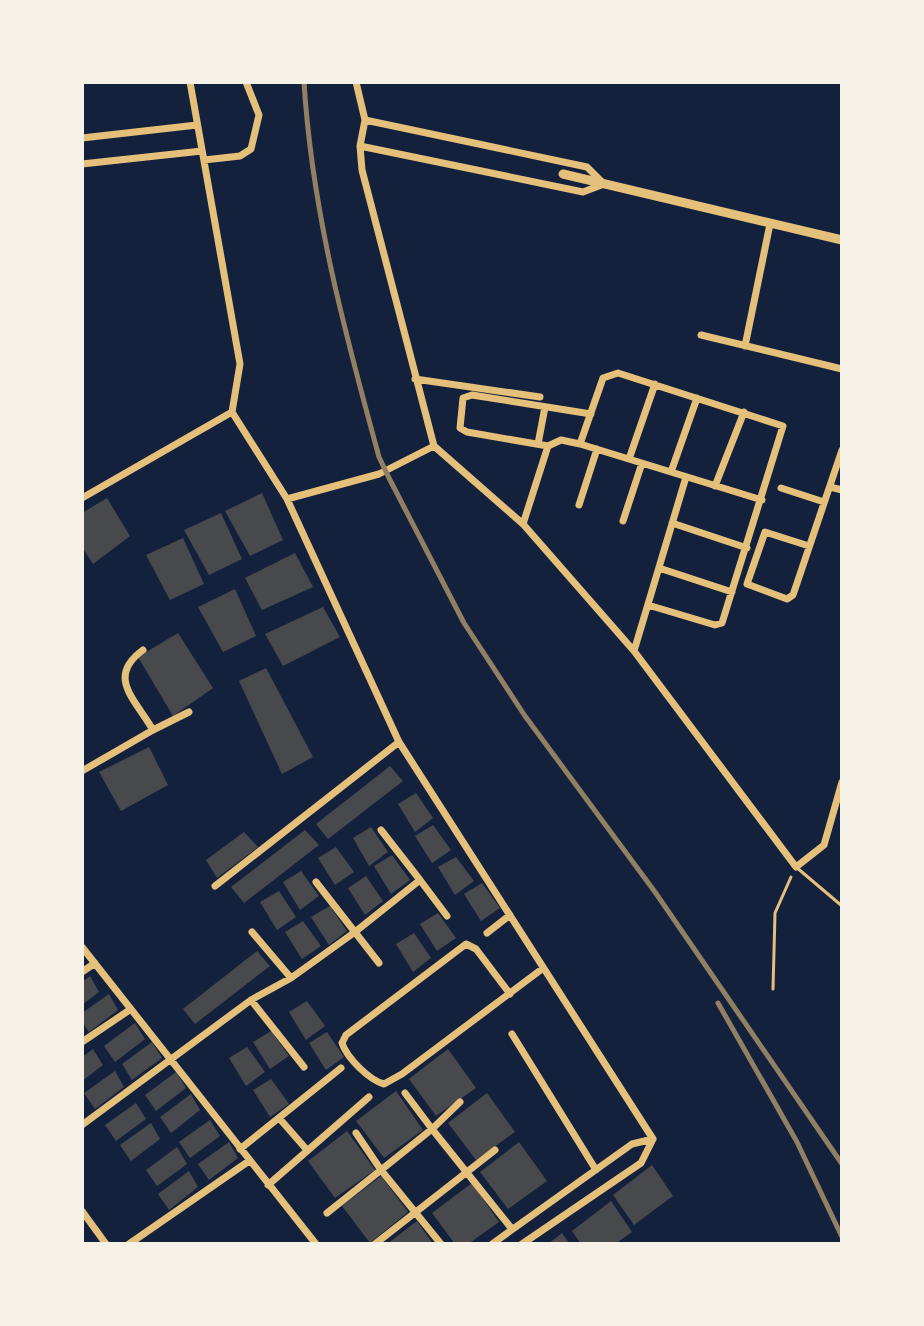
<svg xmlns="http://www.w3.org/2000/svg" width="924" height="1326" viewBox="0 0 924 1326" font-family="Rubik,sans-serif">
<style>
.building{fill:#48494c}
.lines{fill:none;stroke-linecap:round;stroke-linejoin:round}
.path{stroke:#e5c07b;stroke-width:3}
.service{stroke:#e5c07b;stroke-width:3}
.minor{stroke:#e5c07b;stroke-width:7}
.tertiary{stroke:#e5c07b;stroke-width:9}
.rail{stroke:#918062;stroke-width:5}
</style>
<rect width="100%" height="100%" fill="#14213d"/>
<path class="building" d="M262,493L283,540L250,556L225,511Z
M107,498L130,536L93,564L82,547V513Z
M221,513L242,559L209,575L184,530Z
M183,538L204,584L170,600L146,555Z
M295,553L313,587L262,610L245,578Z
M235,589L256,636L223,652L198,607Z
M323,607L340,637L283,666L265,634Z
M178,633L213,688L173,716L138,657Z
M266,668L313,757L282,774L239,681Z
M149,747L168,785L121,811L99,772Z
M390,766L403,781L328,839L316,824Z
M416,793L433,818L415,832L398,804Z
M433,825L451,850L432,863L415,836Z
M371,827L388,852L369,866L353,838Z
M305,830L319,845L244,903L231,887Z
M244,832L258,847L217,878L206,860Z
M336,847L354,872L335,885L318,858Z
M392,855L410,880L391,894L374,866Z
M456,857L474,881L455,895L438,867Z
M301,871L319,896L300,910L283,882Z
M366,876L383,901L365,915L348,888Z
M482,883L500,908L481,921L464,894Z
M279,891L296,917L277,930L260,902Z
M330,906L347,931L329,945L311,917Z
M438,913L456,938L437,951L420,924Z
M303,921L321,946L302,959L285,932Z
M414,933L431,958L413,972L396,944Z
M257,951L270,966L195,1024L183,1009Z
M90,976L99,992L82,1005V982Z
M109,994L118,1010L89,1032L82,1022V1013Z
M307,1001L325,1026L306,1040L289,1012Z
M135,1023L145,1039L115,1062L104,1046Z
M271,1031L289,1056L270,1069L253,1042Z
M327,1032L344,1057L326,1070L309,1043Z
M152,1042L162,1058L132,1080L122,1064Z
M247,1047L265,1072L246,1086L229,1058Z
M93,1049L103,1065L82,1081V1057Z
M448,1049L476,1088L436,1116L409,1079Z
M115,1071L124,1087L95,1109L84,1093Z
M176,1072L186,1088L156,1111L145,1095Z
M271,1079L289,1104L270,1117L253,1090Z
M396,1091L423,1130L384,1158L356,1121Z
M487,1093L515,1132L476,1160L448,1123Z
M191,1094L200,1110L171,1133L160,1117Z
M136,1103L146,1119L116,1141L105,1125Z
M210,1120L220,1136L190,1158L179,1142Z
M151,1123L160,1139L131,1161L120,1145Z
M347,1131L375,1170L335,1198L308,1161Z
M229,1142L238,1158L209,1180L198,1164Z
M519,1142L547,1181L508,1209L480,1172Z
M177,1147L187,1164L157,1186L146,1170Z
M652,1165L673,1196L634,1225L613,1195Z
M189,1171L198,1187L169,1210L158,1194Z
M381,1176L408,1212L370,1243L342,1206Z
M472,1183L499,1222L468,1244H455L432,1213Z
M611,1201L632,1232L615,1244H581L572,1231Z
M417,1221L433,1244H387Z
M562,1233L570,1244H548Z"/>
<g class="lines">
<path class="path" d="M773,989L775,913L791,877"/>
<path class="service" d="M796,867L842,906"/>
<path class="minor" d="M190,82L240,364L232,412
M356,82L365,120L360,146L362,170L434,446L523,524L634,651L796,867L824,845L842,782
M82,138L197,125
M360,146L583,192L604,184L587,167L365,120
M204,160L240,156L251,149L259,115L246,82
M82,164L202,151
M701,335L842,369
M745,346L770,224
M415,379L540,397
M538,444L545,407
M580,444L762,500
M548,446L467,432L460,428L463,398L472,395L591,414
M629,459L655,384
M671,472L697,398
M715,486L744,412
M830,487L842,490
M781,488L824,502
M82,498L232,412L287,499L399,742L653,1139
M287,499L379,474L434,446
M579,505L597,449
M623,521L642,463
M672,523L747,548
M523,524L548,446L561,440L580,444L603,378L618,373L783,426L722,623L715,625L648,605
M809,546L765,532L747,584L787,599L793,595L842,450
M659,568L732,592
M634,651L686,477
M153,730L189,712
M82,771L153,730C135,699 106,677 143,650
M381,830L420,880
M316,882L379,963
M215,886L399,742
M252,932L291,978
M487,933L510,915
M82,947L316,1244
M82,972L95,963
M510,994L476,949L466,944L346,1035L342,1043C347,1058 369,1080 384,1084L402,1074C449,1039 495,1004 542,969
M251,1000L304,1067
M512,1034L596,1170
M82,1042L131,1009
M405,1093L432,1129L460,1102
M279,1118L307,1150
M82,1125L251,1000L291,978L355,932L420,880L447,916
M240,1149L341,1068
M268,1185L369,1097
M82,1211L106,1244
M327,1213L381,1170L356,1133
M129,1244L249,1161
M375,1244L495,1150
M441,1244L381,1170L432,1129L512,1229
M492,1244L632,1144L653,1139
M522,1244L641,1163L653,1139"/>
<path class="tertiary" d="M563,174L842,240"/>
<path class="rail" d="M304,82C312,212 345,333 379,457L389,478L464,623L525,716L655,892L842,1164
M718,1003L797,1142L842,1237"/>
</g>
<rect width="924" height="1326" fill="none" stroke="#f6f1e7" stroke-width="168"/>
</svg>
